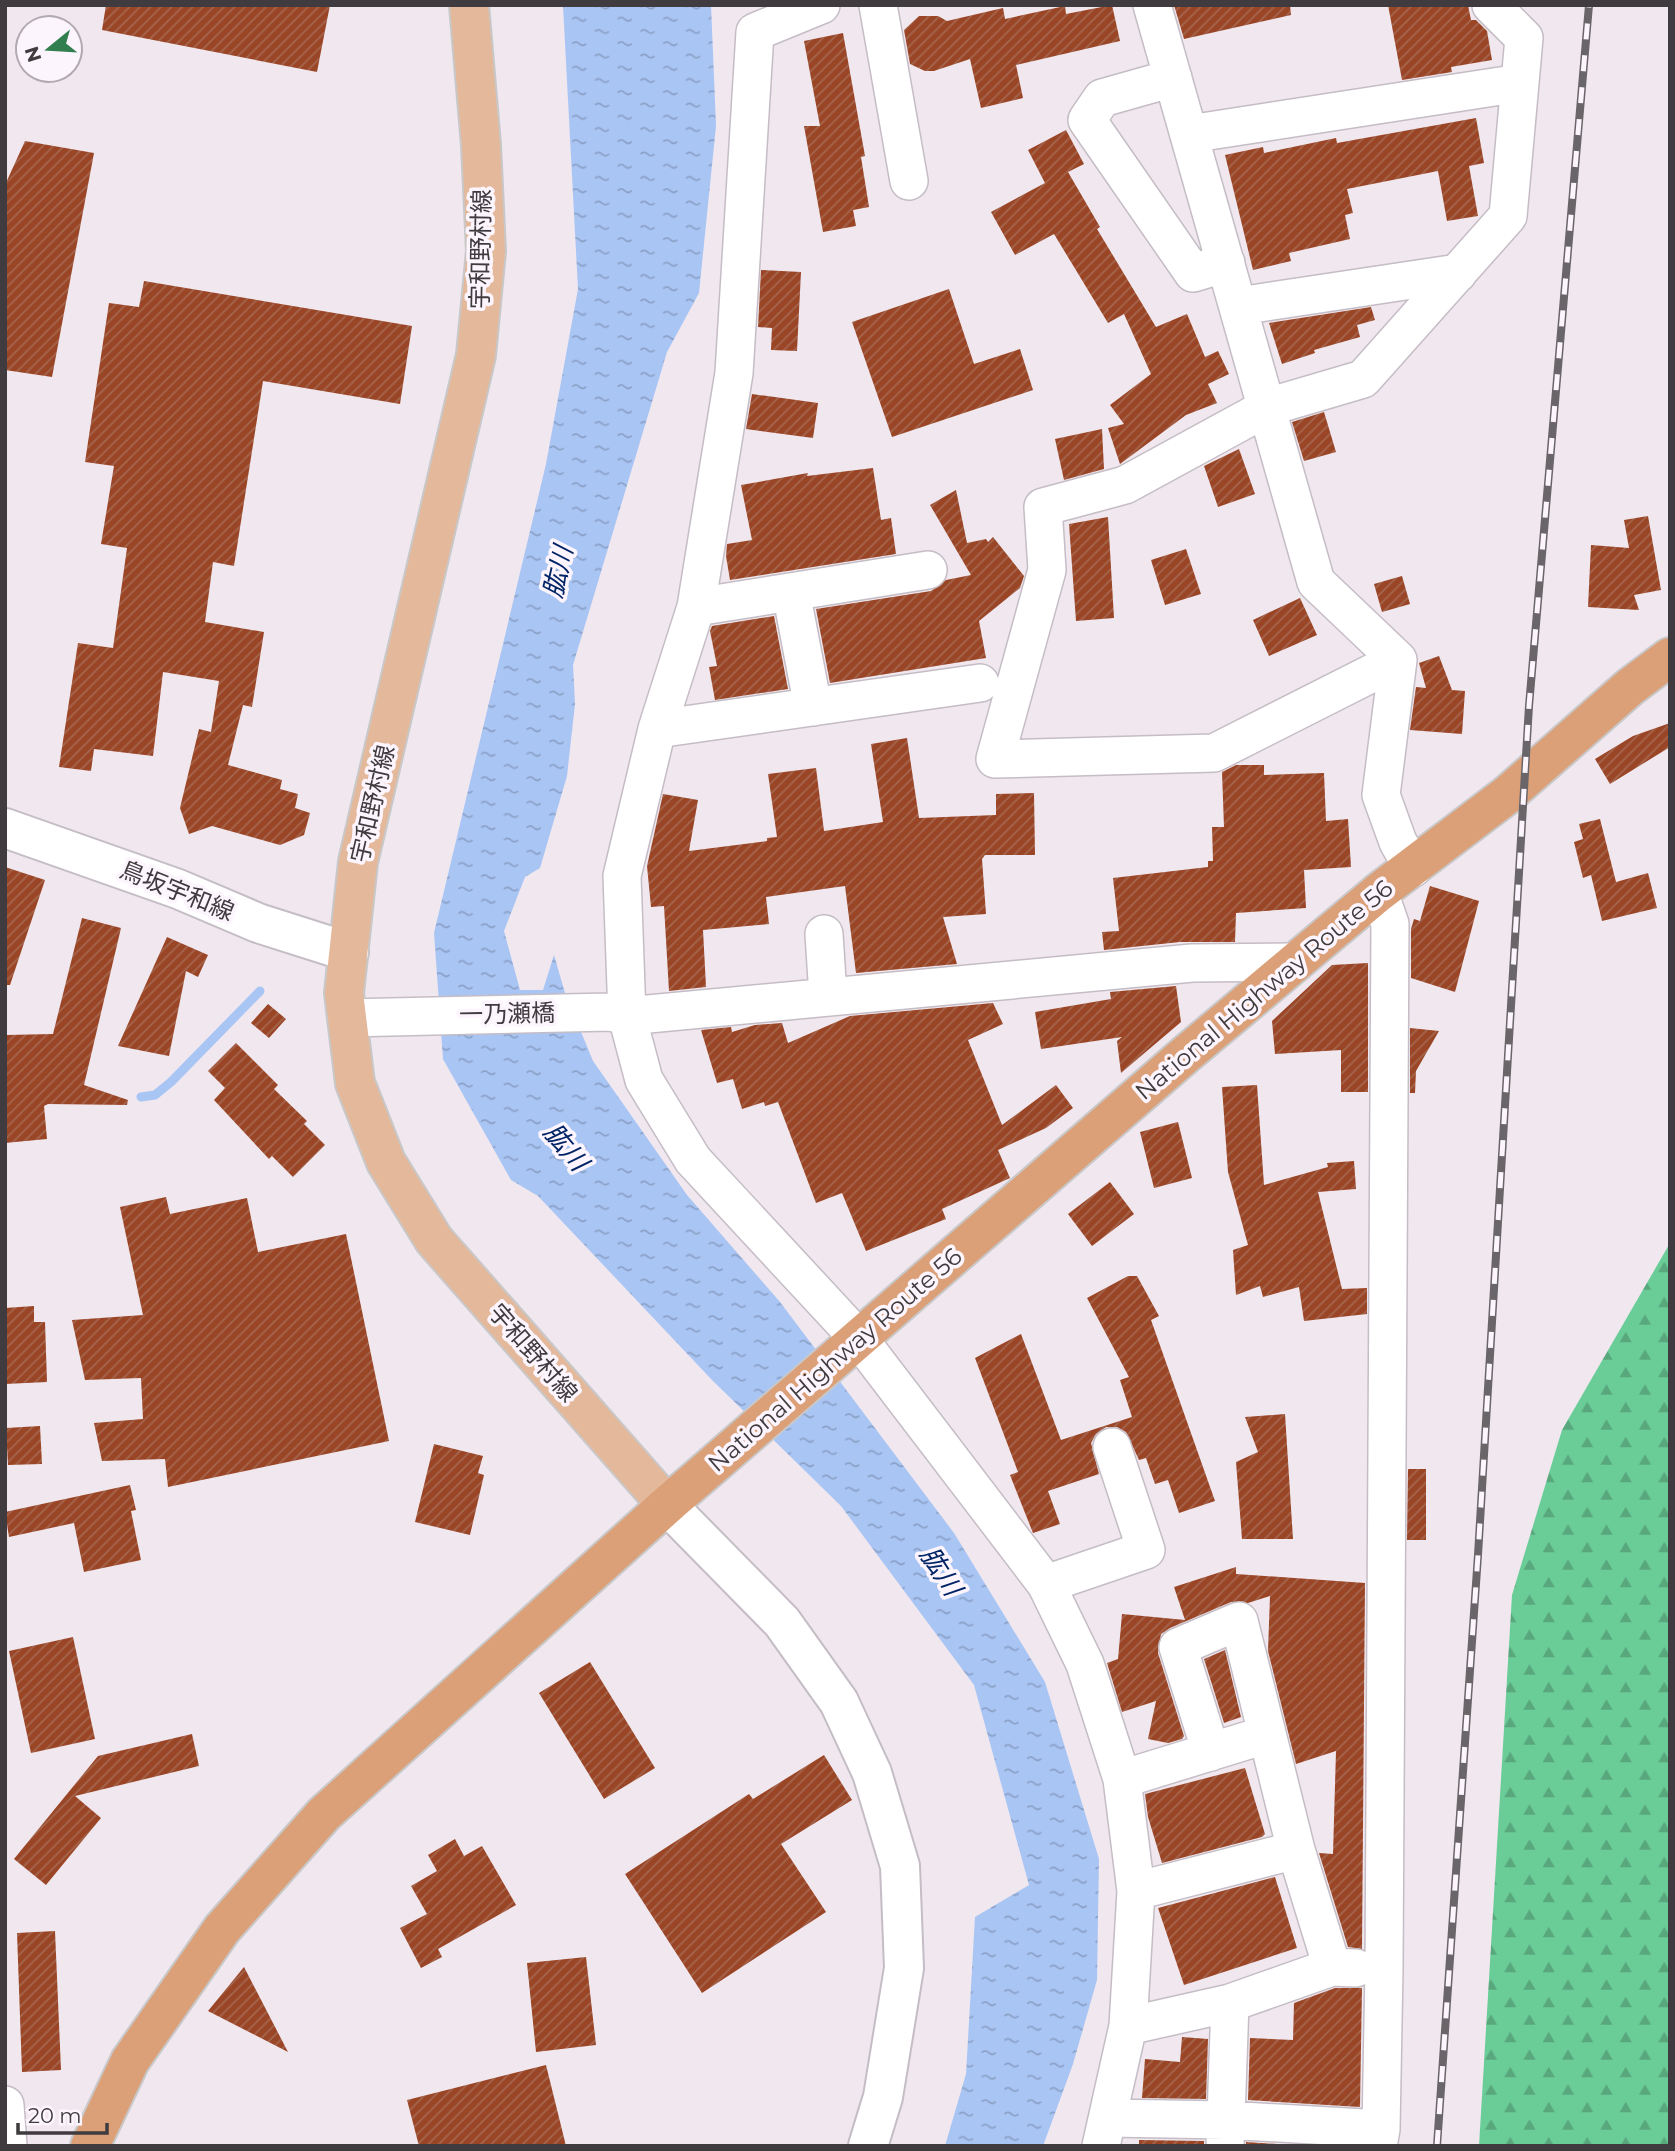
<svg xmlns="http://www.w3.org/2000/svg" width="1675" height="2151" viewBox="0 0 1675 2151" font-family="Montserrat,'Noto Sans JP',sans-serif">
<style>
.forest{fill:url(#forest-firs)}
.water{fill:url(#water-ripples)}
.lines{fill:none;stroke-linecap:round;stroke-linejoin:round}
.stream{stroke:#a9c5f4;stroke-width:9}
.building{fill:url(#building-hatch)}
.minor-casing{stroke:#c5bdc5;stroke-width:40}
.tertiary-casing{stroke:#c5bdc5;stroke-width:42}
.secondary-casing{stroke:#c5bdc5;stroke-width:42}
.primary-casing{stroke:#c9c8c9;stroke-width:42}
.trunk-casing{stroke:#c9c8c9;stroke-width:42}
.minor{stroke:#fff;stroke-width:37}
.tertiary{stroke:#fff;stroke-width:38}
.secondary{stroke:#fff;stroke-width:38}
.primary{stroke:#e4b89a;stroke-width:38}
.trunk{stroke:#dba078;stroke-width:38}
.rail-casing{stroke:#6a6569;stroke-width:8}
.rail{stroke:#fdf5fd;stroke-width:5;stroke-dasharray:16;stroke-linecap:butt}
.labels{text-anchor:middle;stroke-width:7;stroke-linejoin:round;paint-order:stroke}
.street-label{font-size:24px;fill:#3f3b3e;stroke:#fdf5fd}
.water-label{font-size:26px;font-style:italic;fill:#002465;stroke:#fdf5fd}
</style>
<defs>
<pattern id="forest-firs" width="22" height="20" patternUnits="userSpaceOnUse" patternTransform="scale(1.75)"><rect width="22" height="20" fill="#6acd98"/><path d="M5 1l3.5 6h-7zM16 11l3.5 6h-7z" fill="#59a87d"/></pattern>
<pattern id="water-ripples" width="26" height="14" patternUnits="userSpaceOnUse" patternTransform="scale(1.75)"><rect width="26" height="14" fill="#a9c5f4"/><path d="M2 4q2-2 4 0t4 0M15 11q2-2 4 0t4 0" fill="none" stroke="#8ba1c7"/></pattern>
<pattern id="building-hatch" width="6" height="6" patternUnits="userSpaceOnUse" patternTransform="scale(1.75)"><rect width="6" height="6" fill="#9a4626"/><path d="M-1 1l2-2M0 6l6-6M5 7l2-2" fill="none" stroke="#a5664e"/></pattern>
</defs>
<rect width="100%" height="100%" fill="#f0e7ef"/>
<path class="forest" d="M1670,1243V2146H1479L1512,1595L1562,1430Z"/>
<path class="water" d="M563,5H711L716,126L699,293L667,352L573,665L575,704L567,776L540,868L525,877L504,931L520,990H543L554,955L565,993L593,1061L687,1195L780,1302L954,1533L1045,1682L1099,1859L1097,1980L1073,2064L1043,2146H945L966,2074L975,1917L1029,1885L974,1685L841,1506L712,1380L538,1196L511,1180L443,1059L434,933L546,464L578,289Z"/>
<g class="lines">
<path class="stream" d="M141,1097L155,1095L171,1082L260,991"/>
</g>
<path class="building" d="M106,5H330L317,72L102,30Z
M1112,5L1120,41L1016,65L1023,98L981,108L970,59L934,71H925L910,64L904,30L919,16H938L947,21L1003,8L1005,19L1065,6L1066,14Z
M1174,5H1290L1291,15L1184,39Z
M1388,5H1468L1471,20H1476L1487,31L1492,60L1451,67L1452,72L1402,80Z
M843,33L865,156L861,157L869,207L853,210L856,226L823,232L804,126H820L804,41Z
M1476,118L1484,163L1469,166L1478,216L1447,221L1438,171L1347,189L1353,213L1345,215L1350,239L1289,253L1291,261L1253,270L1225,155L1263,147L1264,153L1336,138L1337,143Z
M1066,130L1084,164L1068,172L1100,227L1097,229L1156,327L1187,314L1205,357L1218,351L1229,374L1208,384L1217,403L1186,415L1120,464L1108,428L1124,424L1110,405L1151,374L1124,314L1108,323L1054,234L1015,255L991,212L1045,183L1028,150Z
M25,141L94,153L52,377L5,370V185Z
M761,270L801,272L797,351L771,350L772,328L758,327Z
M144,281L412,326L400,404L263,381L234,566L213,562L205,622L264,632L252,707L243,705L228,765L282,780L280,789L298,794L295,808L310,813L304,835L280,845L212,826L189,834L180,808L199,729L211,732L219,681L163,672L153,756L94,749L91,771L59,767L78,643L113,648L127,548L101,544L114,466L85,462L109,303L139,307Z
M949,289L974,364L1020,349L1033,390L892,437L852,322Z
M1371,307L1375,320L1357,325L1360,337L1314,350L1315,353L1282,364L1269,323Z
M752,394L818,403L813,438L746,429Z
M1324,412L1336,452L1304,461L1292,422Z
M1102,429L1104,469L1064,480L1055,439Z
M1239,449L1255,494L1218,507L1204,466Z
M873,468L881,520L891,518L896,554L730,580L726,556L727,544L752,540L741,485L808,473L807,476Z
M956,490L967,543L986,539L988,542L993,537L1024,576L1020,588L979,621L986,658L830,683L816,609L931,591L946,580L971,575L930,505Z
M1648,516L1661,590L1634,595L1639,610L1588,607L1591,545L1629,548L1624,520Z
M1108,517L1114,618L1076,621L1069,524Z
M1186,549L1201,594L1165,605L1151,560Z
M1402,576L1410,604L1382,612L1374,584Z
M1300,598L1317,635L1269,656L1253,620Z
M774,616L788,689L715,700L709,667L717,666L710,631L712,626Z
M1439,656L1452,690L1465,691L1462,734L1410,730L1416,687L1426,688L1419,663Z
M1670,723V747L1610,784L1595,759L1633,736Z
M907,738L919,818L996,815V794L1034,793L1035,855H985L982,859L986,914L943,917L957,964L856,973L845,886L766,897L769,924L703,930L706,987L669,991L664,906L651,907L647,866L663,794L698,800L689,851L767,841V838L777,837L768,774L816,768L824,831L883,822L871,744Z
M1236,765H1264V775L1324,773L1326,821L1348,819L1351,867L1304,870L1306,908L1236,913L1235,942H1180L1104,950L1102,932L1119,931L1113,878L1208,867V861H1213L1212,827H1224L1222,772Z
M1600,819L1616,882L1648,873L1657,908L1602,921L1591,875L1583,878L1574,842L1583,839L1579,824Z
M5,867L45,880L10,985H5Z
M1430,886L1479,901L1455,992L1411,978V929L1414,919L1420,921Z
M82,918L121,928L84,1085L128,1100L127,1105L48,1104L44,1106L47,1139L5,1143L6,1035L53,1034Z
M167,937L208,955L198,977L186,971L169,1056L118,1046Z
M1368,963V1092H1341V1050L1275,1054L1272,1021L1332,965Z
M1176,986L1181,1022L1121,1073L1117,1041L1122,1037L1041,1049L1035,1012L1111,999L1110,992Z
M993,1003L1003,1024L968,1040L1002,1125L1056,1085L1073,1108L1046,1128L998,1150L1010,1178L942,1209L946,1219L866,1251L842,1193L816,1203L778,1102L765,1106L764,1102L742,1109L733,1079L717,1083L701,1030L731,1027L732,1032L755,1025L782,1023L788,1043L850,1016Z
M268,1004L286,1019L269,1038L251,1023Z
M1410,1028L1439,1031L1416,1071L1415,1093H1410Z
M236,1043L278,1085L274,1089L307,1121L304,1124L325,1145L293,1177L272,1156L269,1159L214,1100L225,1088L208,1071Z
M1257,1085L1264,1185L1328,1167L1327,1163L1354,1161L1356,1189L1318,1192L1342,1289L1367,1288V1314L1304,1321L1299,1287L1263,1297L1260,1286L1236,1295L1233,1250L1248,1245L1228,1172L1222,1087Z
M1178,1122L1192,1178L1154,1188L1140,1132Z
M1110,1182L1134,1214L1092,1246L1068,1214Z
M166,1197L170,1214L247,1198L258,1252L346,1234L389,1441L168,1487L165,1459L102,1461L94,1423L143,1419L141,1378L85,1380L72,1320L143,1315L120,1207Z
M1128,1276H1137L1159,1316L1151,1320L1215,1501L1179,1513L1168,1480L1155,1484L1146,1458L1139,1460L1126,1432L1117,1427H1106L1096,1434L1091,1443L1099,1474L1048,1491L1060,1524L1033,1533L1010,1475L1018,1472L975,1358L1021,1334L1061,1440L1132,1417L1120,1380L1129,1377L1087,1298Z
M34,1306V1322H45L47,1382L5,1384V1308Z
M1285,1414L1293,1539H1242L1236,1462L1258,1452L1245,1417Z
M40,1426L42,1464L8,1465L6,1428Z
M434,1444L483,1456L478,1473L484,1475L470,1535L415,1522Z
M1408,1469H1426V1540H1407Z
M130,1485L136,1510L131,1511L141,1560L84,1572L74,1523L9,1537L5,1512Z
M1236,1567V1574L1365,1583L1362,1949L1348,1947L1319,1853L1333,1854L1336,1751L1296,1764L1268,1651L1270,1596L1248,1603L1231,1602L1170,1628L1161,1634L1158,1653L1184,1736L1182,1739L1168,1743L1148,1739L1156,1701L1122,1712L1107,1663L1118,1659L1122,1614L1185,1620L1174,1587Z
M73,1637L95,1739L31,1753L9,1651Z
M1225,1650L1241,1717L1224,1723L1204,1659Z
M590,1662L655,1768L604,1799L539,1693Z
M192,1734L199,1766L75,1796L101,1818L46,1885L14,1859L98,1756Z
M824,1755L852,1800L781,1844L826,1912L702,1993L625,1874L749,1794L753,1799Z
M1245,1768L1265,1834L1262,1837L1162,1863L1148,1817L1145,1794Z
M455,1839L464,1856L482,1846L516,1905L438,1949L442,1957L421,1968L400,1928L427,1914L411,1886L437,1871L428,1855Z
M1275,1877L1297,1948L1184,1985L1158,1908Z
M55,1931L61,2070L22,2072L17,1933Z
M586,1957L596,2045L536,2052L527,1963Z
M244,1967L288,2052L208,2011Z
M1335,1988H1362L1360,2107L1248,2100L1250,2038L1293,2040L1294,2003Z
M1182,2037L1208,2039L1206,2099L1142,2098L1145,2059L1180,2062Z
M546,2065L566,2146H419L407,2100Z
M1139,2140L1204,2141V2146H1139Z
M1246,2142L1307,2146H1246Z"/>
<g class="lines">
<g class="minor-casing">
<path id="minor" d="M821,5L755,32L734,373L696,607L657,729L622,876L627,1016L644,1080L693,1160L859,1339L1046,1584L1085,1664L1122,1779L1136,1891L1128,2026L1101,2146
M878,5L909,181
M1152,5L1316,582L1398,660
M1173,78L1102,98L1087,120L1193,273L1226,263
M1189,134L1520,83
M1239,306L1458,273
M791,592L813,707
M696,607L928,570
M1398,660L1214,753L995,759L1047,570L1043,507L1125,485L1268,407L1363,379L1508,216L1524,38L1491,5
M1398,660L1381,795L1398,842L1413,868
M657,729L980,683
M824,934L828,996
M347,1018L610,1012L627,1016L1192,963L1294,962
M1046,1584L1146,1550L1112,1447
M1211,1752L1178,1647L1239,1621L1296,1850L1332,1967
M1122,1779L1265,1735
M1136,1891L1296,1850
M1128,2026L1230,2003L1332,1967L1356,1968
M5,2105L8,2146
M1109,2118L1226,2120L1381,2129
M1225,2146L1230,2003
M1378,2146L1381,2129L1384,1969L1390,924L1379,892"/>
</g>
<g class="tertiary-casing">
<path id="tertiary" d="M667,1505L782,1622L839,1702L872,1773L900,1866L904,1968L883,2097L868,2146"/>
</g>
<g class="secondary-casing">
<path id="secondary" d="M5,828L178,889L258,923L349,952"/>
</g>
<g class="primary-casing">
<path id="primary" d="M469,5L481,145L486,251L476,355L358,862L344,993L355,1083L386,1162L434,1240L667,1505"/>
</g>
<g class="trunk-casing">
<path id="trunk" d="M90,2146L130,2061L222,1929L324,1814L667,1505L1185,1055L1379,892L1507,795L1630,687L1670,657"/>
</g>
<use href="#minor" class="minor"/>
<use href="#tertiary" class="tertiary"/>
<use href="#secondary" class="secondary"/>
<use href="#primary" class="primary"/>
<use href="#trunk" class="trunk"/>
<g class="rail-casing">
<path id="rail" d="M1437,2146L1478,1555L1529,706L1589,5"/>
</g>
<use href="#rail" class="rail"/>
</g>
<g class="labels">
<g class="street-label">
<text transform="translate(481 249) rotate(-89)" y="8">宇和野村線</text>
<text transform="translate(373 804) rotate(-77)" y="8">宇和野村線</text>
<text transform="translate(177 891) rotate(22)" y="8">鳥坂宇和線</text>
<text transform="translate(1264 990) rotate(-40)" y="8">National Highway Route 56</text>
<text transform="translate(507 1014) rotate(-1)" y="8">一乃瀬橋</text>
<text transform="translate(533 1353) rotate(49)" y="8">宇和野村線</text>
<text transform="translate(835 1360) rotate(-41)" y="8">National Highway Route 56</text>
</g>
<g class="water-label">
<text transform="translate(558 572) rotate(-77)" y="9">肱川</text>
<text transform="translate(566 1147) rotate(50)" y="9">肱川</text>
<text transform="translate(941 1571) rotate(57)" y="9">肱川</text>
</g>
</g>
<rect width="1675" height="2151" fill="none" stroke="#3f3b3e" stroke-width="14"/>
<g transform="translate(49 49) rotate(252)"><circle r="33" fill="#fdf5fd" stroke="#b1abb1" stroke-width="2"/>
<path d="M0-5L12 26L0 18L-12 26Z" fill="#317e4e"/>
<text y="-10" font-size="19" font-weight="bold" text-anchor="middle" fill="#3f3b3e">N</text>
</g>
<path d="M18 2123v10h89v-10" fill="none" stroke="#3f3b3e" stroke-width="3.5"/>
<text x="28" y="2123" font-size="21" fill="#3f3b3e" stroke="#fdf5fd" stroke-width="5" paint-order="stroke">20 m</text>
</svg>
